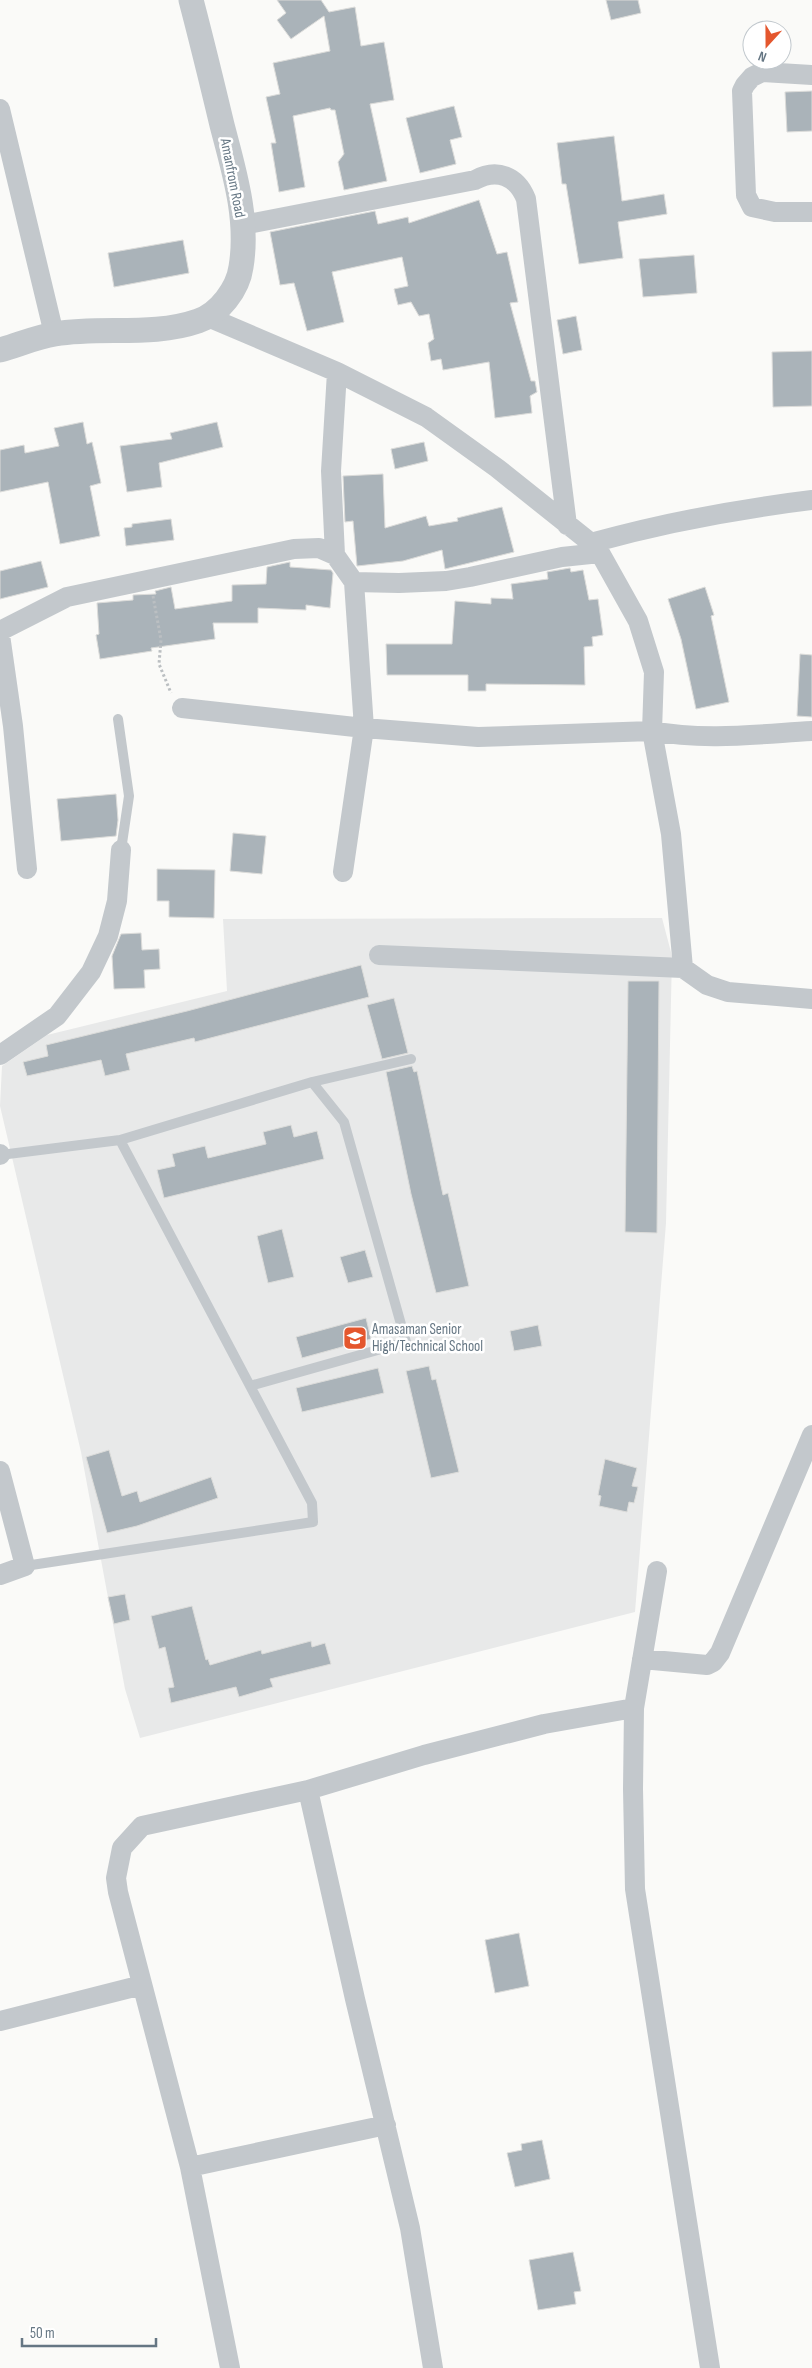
<svg xmlns="http://www.w3.org/2000/svg" width="812" height="2368" viewBox="0 0 812 2368" font-family="'Sofia Sans Condensed',sans-serif">
<style>
.built{fill:#e8e9e9}
.building{fill:#aab3b9;stroke:#dcdcda}
.lines{fill:none;stroke-linecap:round;stroke-linejoin:round}
.path{stroke:#bbbfc2;stroke-width:3;stroke-dasharray:2.5 2.5;stroke-linecap:butt}
.service{stroke:#c3c8cc;stroke-width:10}
.minor{stroke:#c3c8cc;stroke-width:20}
.tertiary{stroke:#c3c8cc;stroke-width:25}
.labels{text-anchor:middle;stroke-width:5;stroke-linejoin:round;paint-order:stroke}
.street-label{font-size:15px;fill:#657683;stroke:#fff}
.poi-label{font-size:15px;fill:#657683;stroke:#fff;text-anchor:start}
</style>
<rect width="100%" height="100%" fill="#fafaf8"/>
<path class="built" d="M662,918L672,956L666,1223L635,1612L140,1738L125,1689L81,1452L0,1106L2,1066L47,1035L227,991L223,919Z"/>
<path class="building" d="M277,0H321L329,12L355,7L361,46L384,42L394,100L370,104L387,181L344,190L338,162L344,154L335,110H331L330,108L293,116L305,187L279,192L271,143H276L266,97L280,94L273,63L330,51L324,16L291,39L277,20L286,13Z
M606,0H638L641,13L611,20Z
M812,91V131L787,132L785,92Z
M454,106L462,137L450,140L456,164L420,173L406,118Z
M614,136L622,201L664,194L667,214L618,222L623,258L579,264L566,184H562L557,143Z
M479,200L497,254L507,252L518,302L510,303L531,381H535L537,392L530,396L532,413L495,418L489,362L443,370L441,359L431,361L428,343L434,339L429,314L419,316L411,302L398,305L394,289L408,286L402,257L332,272L344,322L307,331L294,283L280,285L270,232L375,211L378,224L408,217L409,223Z
M183,240L189,273L114,287L108,253Z
M694,255L697,293L643,297L639,259Z
M576,316L582,350L563,354L557,320Z
M812,351V406L773,407L772,352Z
M83,422L87,444L92,442L101,483L90,486L100,536L60,544L48,482L0,492V450L24,445L25,453L59,446L54,428Z
M217,422L223,447L159,463L162,487L127,492L120,446L172,439L170,433Z
M424,442L428,461L395,469L391,449Z
M383,474L385,528L426,516L429,526L458,521L457,518L502,507L514,552L445,569L442,550L403,561L357,566L353,521L345,522L343,476Z
M171,519L174,540L126,546L124,528L132,527V524Z
M41,561L48,587L0,599V571Z
M290,562V567L331,570L333,573L330,608L306,605V610L258,608V623H213L215,639L151,648L152,651L100,659L96,635L99,634L97,603L133,600V595L156,594L155,591L171,587L175,609L232,601V585L266,584L267,567Z
M570,568L571,572L583,570L589,600L598,599L603,635L592,637L593,646L584,647L585,685L486,684V691H468V675H387L386,644H452L455,601L491,604V598L513,599L511,584L548,579L547,572Z
M705,587L714,615L711,616L729,702L696,709L681,639L668,599Z
M800,654L812,655V717L797,716Z
M116,794L118,820L116,836L61,841L57,799Z
M233,833L266,836L262,874L230,871Z
M157,869L215,870L214,918L169,917V901H157Z
M141,933L142,950L159,949L160,969L144,970L145,988L114,989L112,956L121,934Z
M361,965L369,997L195,1042L194,1038L126,1054L130,1070L105,1076L101,1060L27,1076L23,1062L48,1056L46,1045L187,1011Z
M628,981H659L657,1233L625,1232Z
M394,998L408,1053L382,1059L367,1005Z
M412,1066L414,1072L417,1071L443,1195L448,1193L469,1286L436,1293L411,1194L386,1072Z
M291,1125L294,1137L317,1131L324,1159L164,1198L157,1170L175,1166L172,1154L205,1146L208,1158L266,1144L263,1132Z
M282,1229L294,1277L268,1283L257,1236Z
M365,1250L373,1277L348,1283L340,1257Z
M366,1318L371,1339L302,1358L296,1337Z
M538,1325L542,1346L514,1351L510,1331Z
M429,1366L432,1380L436,1379L459,1472L431,1478L406,1371Z
M378,1368L384,1393L302,1412L296,1388Z
M109,1450L122,1496L137,1491L140,1502L211,1477L218,1498L137,1526L107,1533L86,1457Z
M605,1459L637,1468L632,1486L638,1487L634,1503L629,1502L627,1512L599,1506L601,1496L598,1495Z
M125,1594L130,1620L114,1624L108,1597Z
M192,1606L206,1660L208,1659L210,1665L261,1650L262,1654L311,1641L312,1647L325,1643L331,1664L270,1679L273,1687L239,1697L236,1687L171,1703L168,1688L174,1687L165,1647L159,1649L151,1616Z
M519,1933L529,1986L495,1993L485,1940Z
M542,2140L550,2179L515,2187L507,2153L522,2150L521,2144Z
M573,2252L581,2291L574,2292L576,2304L538,2310L529,2260Z"/>
<g class="lines">
<path class="path" d="M153,596L161,640L159,664L171,693"/>
<path class="service" d="M118,719L129,796L121,850
M0,1155L120,1140L312,1082L411,1059
M250,1386L406,1342L344,1122L312,1082
M25,1566L313,1522L312,1503L120,1140"/>
<path class="minor" d="M812,75L762,72L752,77L745,85L742,91L746,195L752,207L775,212H812
M0,109L54,334
M243,225L475,180C497,168 517,176 526,199L567,525
M208,317L337,372L426,417L497,468L591,543C663,523 738,509 812,500
M591,543L600,553L638,621L654,672L652,731L671,834L683,968
M335,555L331,471L337,372
M354,582L399,583L446,581L470,577L562,557L600,553
M0,631L67,597L294,549L319,548L335,555L354,582L364,728L343,872
M0,635L13,726L27,869
M182,708L364,728L478,737L652,731C705,741 759,734 812,731
M379,955L683,968L707,985L728,992L812,999
M0,1055L57,1016L91,972L108,936L117,901L121,850
M0,1154V1155
M0,1471L25,1566L0,1575
M642,1659L707,1665L713,1662L720,1653L812,1435
M634,1708L657,1571
M308,1790L355,1999L410,2228L433,2368
M0,2021L142,1985
M190,2167L386,2125
M230,2368L190,2167L118,1892L116,1878L122,1848L142,1826L308,1790L424,1755L544,1724L634,1708L633,1789L635,1889L710,2368"/>
<path class="tertiary" d="M0,350C18,345 36,337 55,334C102,326 152,337 198,321C219,314 238,289 241,267C249,219 234,171 222,125C212,83 202,42 191,0"/>
</g>
<defs>
<g id="school-square" transform="scale(1.25)"><rect x="-9" y="-9" width="18" height="18" rx="4" fill="#e4572e" stroke="#fff"/><path d="M0-5L7-2L0 1L-7-2ZM-4 1L0 2.5L4 1V4Q0 6-4 4Z" fill="#fff"/></g>
</defs>
<g fill-rule="evenodd">
<use href="#school-square" x="355" y="1338"/>
</g>
<g class="labels">
<g class="street-label">
<text transform="translate(233 178) rotate(79)" y="5">Amanfrom Road</text>
</g>
<g class="poi-label">
<text x="372" y="1334">Amasaman Senior<tspan x="372" dy="17">High/Technical School</tspan></text>
</g>
</g>
<g transform="translate(767 45) rotate(201)"><circle r="24" fill="#ffffff" stroke="#c1c8cd"/>
<path d="M0-4L9 19L0 12L-9 19Z" fill="#e4572e"/>
<text y="-8" font-size="14" font-weight="bold" text-anchor="middle" fill="#657683">N</text>
</g>
<path d="M22 2338v8h134v-8" fill="none" stroke="#657683" stroke-width="2.5"/>
<text x="30" y="2338" font-size="15" fill="#657683" stroke="#ffffff" stroke-width="4" paint-order="stroke">50 m</text>
</svg>
